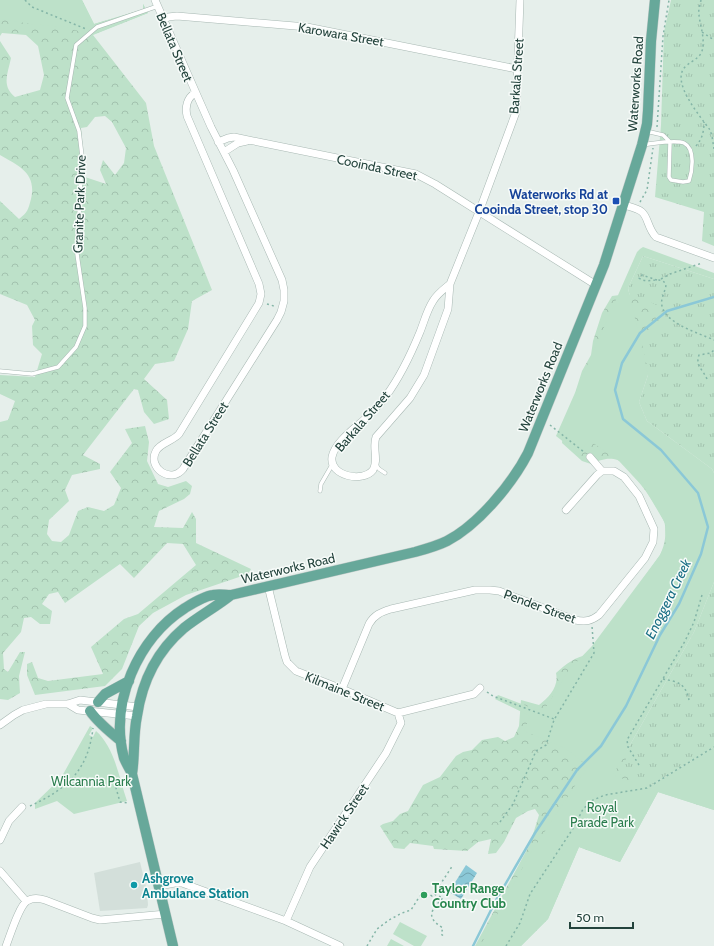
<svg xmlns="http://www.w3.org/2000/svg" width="714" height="946" viewBox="0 0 714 946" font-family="Cabin,sans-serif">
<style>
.built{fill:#d3dfda}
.grass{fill:url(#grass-tufts)}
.forest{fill:url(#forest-crowns);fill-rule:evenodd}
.park{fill:#bde1c9}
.water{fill:url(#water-waves)}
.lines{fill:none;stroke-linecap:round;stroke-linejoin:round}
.stream{stroke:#8bc8d7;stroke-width:2.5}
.lane-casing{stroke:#a8b8b3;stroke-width:4.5}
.street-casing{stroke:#a8b8b3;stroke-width:8}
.primary-casing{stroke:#c1cac8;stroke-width:11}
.path{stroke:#84b5a7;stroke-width:1.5;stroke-dasharray:2 3;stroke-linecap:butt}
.lane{stroke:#fff;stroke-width:3.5}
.street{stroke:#fff;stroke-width:7}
.primary{stroke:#67a89a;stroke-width:10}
.transit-dot{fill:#1a4fb4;stroke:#f7fbf9;stroke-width:1.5}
.culture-dot{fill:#0f9aa8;stroke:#f7fbf9;stroke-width:1.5}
.leisure-dot{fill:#2e9e5b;stroke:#f7fbf9;stroke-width:1.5}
.labels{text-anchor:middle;stroke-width:3;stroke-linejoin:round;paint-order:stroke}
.street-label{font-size:13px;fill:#23433c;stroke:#f7fbf9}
.transit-label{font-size:13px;font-weight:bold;fill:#164399;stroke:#f7fbf9;text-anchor:end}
.park-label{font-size:13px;fill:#2a7d4d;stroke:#f7fbf9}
.culture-label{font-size:13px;font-weight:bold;fill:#0d838f;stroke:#f7fbf9;text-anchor:start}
.leisure-label{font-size:13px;font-weight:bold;fill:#27864d;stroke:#f7fbf9;text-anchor:start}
.water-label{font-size:14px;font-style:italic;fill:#186e84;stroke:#f7fbf9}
</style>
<defs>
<pattern id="grass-tufts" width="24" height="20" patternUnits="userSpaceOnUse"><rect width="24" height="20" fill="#bde1c9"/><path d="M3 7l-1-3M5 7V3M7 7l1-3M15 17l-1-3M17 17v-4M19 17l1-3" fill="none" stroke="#a2c2ae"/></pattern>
<pattern id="forest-crowns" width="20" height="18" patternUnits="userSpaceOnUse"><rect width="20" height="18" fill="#bde1c9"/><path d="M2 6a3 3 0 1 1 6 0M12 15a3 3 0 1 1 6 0" fill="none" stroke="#a2c2ae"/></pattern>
<pattern id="water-waves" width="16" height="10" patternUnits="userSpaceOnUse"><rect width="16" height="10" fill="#8bc8d7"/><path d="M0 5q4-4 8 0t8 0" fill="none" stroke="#71a4b0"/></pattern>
</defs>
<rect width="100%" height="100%" fill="#e6efeb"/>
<path class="built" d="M140,862L147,891L148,905L147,908L100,911L94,873Z"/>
<path class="grass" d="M671,0H714V246L702,241L704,212L655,197L661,125L664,32Z
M643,256L714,279V473L712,469L647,421L639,402L648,375L628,288Z
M714,582V747L647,788L613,775L694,632Z"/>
<path class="forest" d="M0,0H82L94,24L141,10L143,9V4L148,13L93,35L146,103L154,146L212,290L192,301L188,329L174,361L155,364L144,379L167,400L169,419L154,424L144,412L138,390L134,389L83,455L100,464V469L72,475L65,490L69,501L49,520L47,534L52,541L61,542L69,535L78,511L88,507L104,511L114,505L121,488L110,472L132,443L125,429L145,426L149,442L147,461L158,484L168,487L186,481L192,486L190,494L184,499L159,511L154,527L183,528L192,512L196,519V543L251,569L248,574L186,595L153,613L139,626L122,669L105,686L35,695L27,675V664L32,662L38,678L48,681L103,674L91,647L124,619L138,614L196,565L183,544L167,543L134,578L120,564L65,603L58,592L49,594L42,604L52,611L50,624H40L31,617L24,618L21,632L3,653L4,669L8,672L20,652H25L19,676L20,693L8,700L0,699V422L8,420L15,401L0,394V375L35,377L42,354L33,345L32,326L35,320L27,305L0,294V201L19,219C28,212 28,210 31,199C37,173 19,166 0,155V41L11,58C8,73 1,86 15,97L40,90L44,75L38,46L26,35L2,33L0,36ZM105,116L112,122L126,148L124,163L115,175L103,160L100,170L106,184L85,177L81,128L87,127L95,117Z
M628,294C640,298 674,306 664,325C660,331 647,339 642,344L649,374L645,376L640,387L638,417L707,470L624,740L629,754L618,773L647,785L648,788L714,747V810L658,792L620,862L579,847L548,919L521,946H475L530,844L539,815L535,809L528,811L516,818L504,842L496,853L488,854L491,839L478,842L467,851L434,849L433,846L410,843L404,849L394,848L380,826L383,824L393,821L400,814L408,811L423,785L440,777L456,756L463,752L472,750L482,740L498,737L505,741L514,737L519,726L521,700L539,705C549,697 559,687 556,673C568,662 574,658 590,654L660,555C665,544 666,537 665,525C663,513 629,465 618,460C607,457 601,460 591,464L582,461L562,443L563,433L573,411L576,390L582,371L591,355L593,341L602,313L612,296Z"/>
<path class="park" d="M0,0H82L94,24L141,10L143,9V4L148,13L92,35L65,27L31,24L1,19L0,22Z
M643,247L714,273V279L643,256L628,288L648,375L639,402L647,421L712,469L714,473V582L694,632L613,775L647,788L714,747V810L658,792L620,862L579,847L548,919L521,946H480L530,854L588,766L565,748L524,731L530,716L495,699L498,695L537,710L546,707L569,670L592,646L660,555L666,543L665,523L645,489L619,461L589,440L579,454L556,436L637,252L640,249Z
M90,726L93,728L89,735L93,737L96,731C115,748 119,778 127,801L74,814L57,801L35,809V803L61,778Z
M400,922L427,936L421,946H414L393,934Z
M391,939L404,946H387Z"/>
<path class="water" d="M466,865L477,873L461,899L449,892Z"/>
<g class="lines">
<path class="stream" d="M473,946L495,902L535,833L577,770L601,746L626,706L660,635L679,604L701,554L708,527L698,493L661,450L623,419L615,390L622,363L640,333L667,311L714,297"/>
<g class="lane-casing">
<path id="lane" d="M644,145C652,143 658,143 665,142C671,142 679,141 684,143C696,149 692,172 689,181L683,182L671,180L669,177L670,142L663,135L646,131
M0,371L32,374L58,367L76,347L85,326V308L77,254L82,156L79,131L67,98L76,45L97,27L158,6
M376,465L379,469L385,473
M320,491L321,484L332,465"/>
</g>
<g class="street-casing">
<path id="street" d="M155,0L211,127L233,170L282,280L284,290V301L281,312L277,320L183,469C171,484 147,468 156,451C160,443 173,441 179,434L259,303L261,294L259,284L187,116C185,107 187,98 195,93
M164,20L168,17L177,16L307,27L517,69
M218,142L228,138L234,137L416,174L435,184L596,285
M224,152L238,143L247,141
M624,205C630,207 637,208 642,212C648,217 648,229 656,237L714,258
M450,284C444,289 437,294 433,301C427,310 424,322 420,332C411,354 400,377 386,396C381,403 374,410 368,416C357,427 335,441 332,457C329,476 363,483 373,470C379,460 372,447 376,437L410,398L424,375L448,309L450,284L479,212L516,112L520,0
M566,510L597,475L602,471
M268,586L285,656L287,662L296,671L342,689L398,713L474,694L480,688
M342,689L369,624C374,615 381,612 391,609L475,590H490L499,591L575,620C586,622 591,621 599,615L645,558L653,542L654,529L639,496L624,477L614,471H602L590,457
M68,704L78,710L137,716
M0,725L14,715L23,710L46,704H68L80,700L138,707
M0,840L9,821L22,807
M0,871L26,901
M159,886L175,883H182L286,921L340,946
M286,921L310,867L386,753L401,723L398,713
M6,946C10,936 19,906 27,901C33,897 39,898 45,900L92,918L100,920L166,914"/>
</g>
<g class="primary-casing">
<path id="primary" d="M98,702L105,694L129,681
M90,711C97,721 111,733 121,741
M132,774C135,755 133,735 137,716C142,682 157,651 184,628C199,616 216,607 231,595
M173,946L132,774C130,769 126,763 124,758C109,703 138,638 185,608C193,603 204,596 213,595C219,594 225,595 231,595L415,552C426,549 437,546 447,541C478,525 512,484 528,453L604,265L642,145L647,124L648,111L651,41L655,0"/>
</g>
<path class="path" d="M25,0L32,7L86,29
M701,0C700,5 698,10 699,15C700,25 704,35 703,46C702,58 694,59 686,66C669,81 701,117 710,130L712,136L714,149
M702,32L714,40
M657,127L663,36L669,0
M696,146C702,139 704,132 704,122
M640,202L647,190L653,148
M661,279L670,274L702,263
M657,280L642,275L639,278C647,285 659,275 666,284C666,291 660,298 662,306C666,324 699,333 714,340
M267,304L274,306
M707,379C703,370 695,365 699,355L711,353L714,350
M550,425L584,452
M663,679C679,682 685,683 689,700
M487,692L493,696L554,719
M639,765L628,747L627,740L685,641L694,622L702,595
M120,778L116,788L120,802L128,803
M30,806C67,789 88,771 93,728
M500,822L513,804L536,751L546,745L554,720L594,653L592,626
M434,894L453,865
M367,946L377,929L389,920L402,913L411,910L423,891L432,896L434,894L443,898C431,910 425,917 443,928L441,934L445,937
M506,946L520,923L530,894L574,827L583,809L593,800L605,795L647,788L714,747"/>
<use href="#lane" class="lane"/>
<use href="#street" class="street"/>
<use href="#primary" class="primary"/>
</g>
<rect class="transit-dot" x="612" y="197" width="8" height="8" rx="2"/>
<circle class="culture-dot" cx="134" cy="885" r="4"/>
<circle class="leisure-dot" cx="424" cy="895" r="4"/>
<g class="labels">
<g class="street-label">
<text transform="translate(341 34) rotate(10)" y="5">Karowara Street</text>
<text transform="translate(175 47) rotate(67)" y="5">Bellata Street</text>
<text transform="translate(516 76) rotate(-86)" y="5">Barkala Street</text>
<text transform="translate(635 84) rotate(-86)" y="5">Waterworks Road</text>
<text transform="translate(377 167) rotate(12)" y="5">Cooinda Street</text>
<text transform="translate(79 204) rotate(-88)" y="5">Granite Park Drive</text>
<text transform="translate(540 387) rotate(-68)" y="5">Waterworks Road</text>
<text transform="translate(362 421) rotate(-49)" y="5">Barkala Street</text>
<text transform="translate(205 434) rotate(-58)" y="5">Bellata Street</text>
<text transform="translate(288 568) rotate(-13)" y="5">Waterworks Road</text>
<text transform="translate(540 606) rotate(20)" y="5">Pender Street</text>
<text transform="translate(345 691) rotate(22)" y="5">Kilmaine Street</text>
<text transform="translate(344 816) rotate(-56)" y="5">Hawick Street</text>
</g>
<g class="transit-label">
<text x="608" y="199">Waterworks Rd at<tspan x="608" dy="15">Cooinda Street, stop 30</tspan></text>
</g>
<g class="park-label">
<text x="91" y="786">Wilcannia Park</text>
<text x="602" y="812">Royal<tspan x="602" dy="15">Parade Park</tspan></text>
</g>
<g class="culture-label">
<text x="142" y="883">Ashgrove<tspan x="142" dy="15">Ambulance Station</tspan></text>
</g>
<g class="leisure-label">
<text x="432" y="893">Taylor Range<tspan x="432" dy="15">Country Club</tspan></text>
</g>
<g class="water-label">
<text transform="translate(668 599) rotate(-64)" y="5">Enoggera Creek</text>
</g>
</g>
<path d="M570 922v6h63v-6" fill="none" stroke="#23433c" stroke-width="2"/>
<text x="576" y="922" font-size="12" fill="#23433c" stroke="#f7fbf9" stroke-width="3" paint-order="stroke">50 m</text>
</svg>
